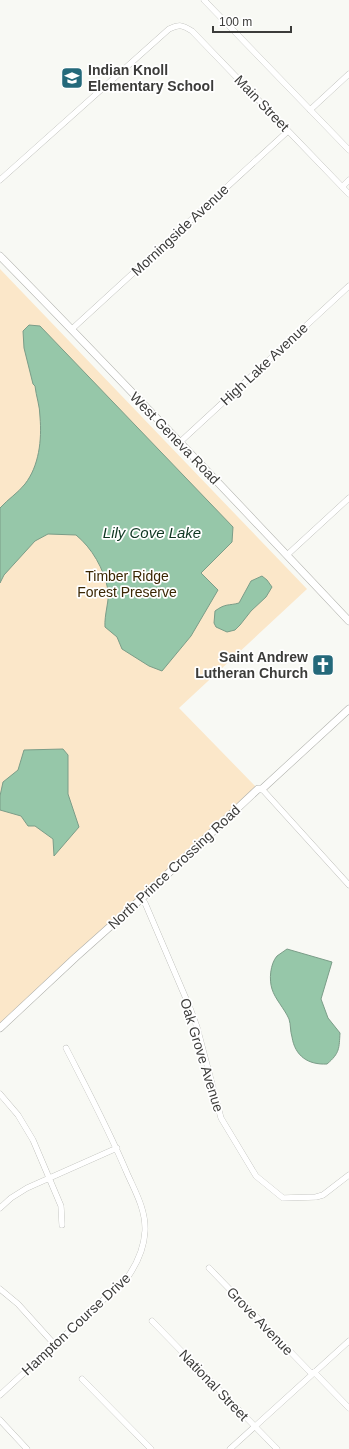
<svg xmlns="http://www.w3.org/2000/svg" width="349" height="1449" viewBox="0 0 349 1449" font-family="Helvetica,sans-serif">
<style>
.green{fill:#fbe7c9}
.water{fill:#96c7a9;stroke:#7b9d88}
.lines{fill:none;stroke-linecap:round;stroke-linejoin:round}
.minor-casing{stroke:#aeafaa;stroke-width:6}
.tertiary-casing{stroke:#aeafaa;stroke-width:8}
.secondary-casing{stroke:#aeafaa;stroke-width:8}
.minor{stroke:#fff;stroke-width:5.5}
.tertiary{stroke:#fff;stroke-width:7}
.secondary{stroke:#fff;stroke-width:7}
.labels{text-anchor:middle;stroke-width:3.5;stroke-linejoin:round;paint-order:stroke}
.poi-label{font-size:14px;font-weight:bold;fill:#3c3c3a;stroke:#fff;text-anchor:start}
.street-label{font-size:14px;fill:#3c3c3a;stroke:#fff}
.park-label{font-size:14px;fill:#3a2602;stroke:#fff}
.water-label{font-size:15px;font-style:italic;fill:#0e3621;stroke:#fff}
</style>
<rect width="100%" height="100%" fill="#f8f9f4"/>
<path class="green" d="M0,269L307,589L179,708L258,789L0,1028Z"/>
<path class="water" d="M29,325L40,326L233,527L232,542L201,573L218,590L191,636L162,671L149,666L122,649L117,637L105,627C104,615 110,598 108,590C104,569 92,548 76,535L48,534L35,541L4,575L0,583V508C8,499 18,493 25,484C39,466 42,440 40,417C40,406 36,396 35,386L33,384L24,348L23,331Z
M262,576L267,580L272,587L266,597L251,611L240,625L235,630L227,632L216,627L214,623L215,611C226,603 228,606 239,603L251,581Z
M63,749L68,755V794L79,827L54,856L53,839L35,826H28L21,816L0,810V796L3,782L18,770L24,750Z
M287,949L332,962L321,999L328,1018L340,1033C339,1048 340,1053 327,1064C308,1065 295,1056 292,1037C290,1031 291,1025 289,1019C284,1008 275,999 272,989C269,980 270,964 277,956C280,954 284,951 287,949Z"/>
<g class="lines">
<g class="minor-casing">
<path id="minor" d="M204,0L349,150
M310,110L349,74
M0,180L169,29C180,24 182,25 192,31L349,194
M342,187L349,180
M72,329L288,131
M179,443L349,286
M287,555L349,498
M262,789L349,885
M141,899L145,903L190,1008L197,1027L221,1118L256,1176L283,1198L316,1197L323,1195L349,1175
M0,1094L18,1115L33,1140L61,1206L62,1225
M0,1208L11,1198L27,1188L117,1148
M209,1268L312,1374
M0,1289L18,1304L55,1345
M152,1321L277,1449
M314,1372L349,1408
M82,1379L151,1449
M0,1395L127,1278C137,1264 144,1249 145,1231C146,1210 135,1191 127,1173C109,1130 87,1089 66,1048
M0,1420L27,1449
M230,1449L349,1341"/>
</g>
<g class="tertiary-casing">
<path id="tertiary" d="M0,1028L76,957L141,899L258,789H262L349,709"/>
</g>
<g class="secondary-casing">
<path id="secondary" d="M0,256C118,376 234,499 349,621"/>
</g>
<use href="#minor" class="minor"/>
<use href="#tertiary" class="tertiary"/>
<use href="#secondary" class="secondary"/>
</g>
<defs>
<g id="school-square" transform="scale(1.15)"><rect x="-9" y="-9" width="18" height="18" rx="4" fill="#24697a" stroke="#fff"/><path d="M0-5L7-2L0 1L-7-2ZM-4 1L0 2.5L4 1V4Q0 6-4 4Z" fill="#fff"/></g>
<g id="church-square" transform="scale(1.15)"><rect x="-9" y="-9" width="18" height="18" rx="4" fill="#24697a" stroke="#fff"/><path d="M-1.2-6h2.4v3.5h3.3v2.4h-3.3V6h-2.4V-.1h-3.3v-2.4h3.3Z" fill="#fff"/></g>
</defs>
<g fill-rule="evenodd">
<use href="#school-square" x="72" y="78"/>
<use href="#church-square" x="323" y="665"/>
</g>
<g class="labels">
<g class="poi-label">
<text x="88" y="75">Indian Knoll<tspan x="88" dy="16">Elementary School</tspan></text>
<text x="308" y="662" text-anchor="end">Saint Andrew<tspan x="308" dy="16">Lutheran Church</tspan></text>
</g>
<g class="street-label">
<text transform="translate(262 103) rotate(46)" y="5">Main Street</text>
<text transform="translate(180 230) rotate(-43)" y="5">Morningside Avenue</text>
<text transform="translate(264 364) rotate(-43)" y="5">High Lake Avenue</text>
<text transform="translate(175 438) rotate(46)" y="5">West Geneva Road</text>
<text transform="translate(174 867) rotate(-43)" y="5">North Prince Crossing Road</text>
<text transform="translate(202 1055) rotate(73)" y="5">Oak Grove Avenue</text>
<text transform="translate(260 1321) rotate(46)" y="5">Grove Avenue</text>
<text transform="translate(76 1324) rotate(-43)" y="5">Hampton Course Drive</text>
<text transform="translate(214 1385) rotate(46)" y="5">National Street</text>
</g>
<g class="park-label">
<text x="127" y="581">Timber Ridge<tspan x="127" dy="16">Forest Preserve</tspan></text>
</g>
<g class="water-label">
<text x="152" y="538">Lily Cove Lake</text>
</g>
</g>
<path d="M213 26v6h78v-6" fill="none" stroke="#3c3c3a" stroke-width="2"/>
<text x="219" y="26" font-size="12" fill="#3c3c3a" stroke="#ffffff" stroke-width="3" paint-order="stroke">100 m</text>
</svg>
